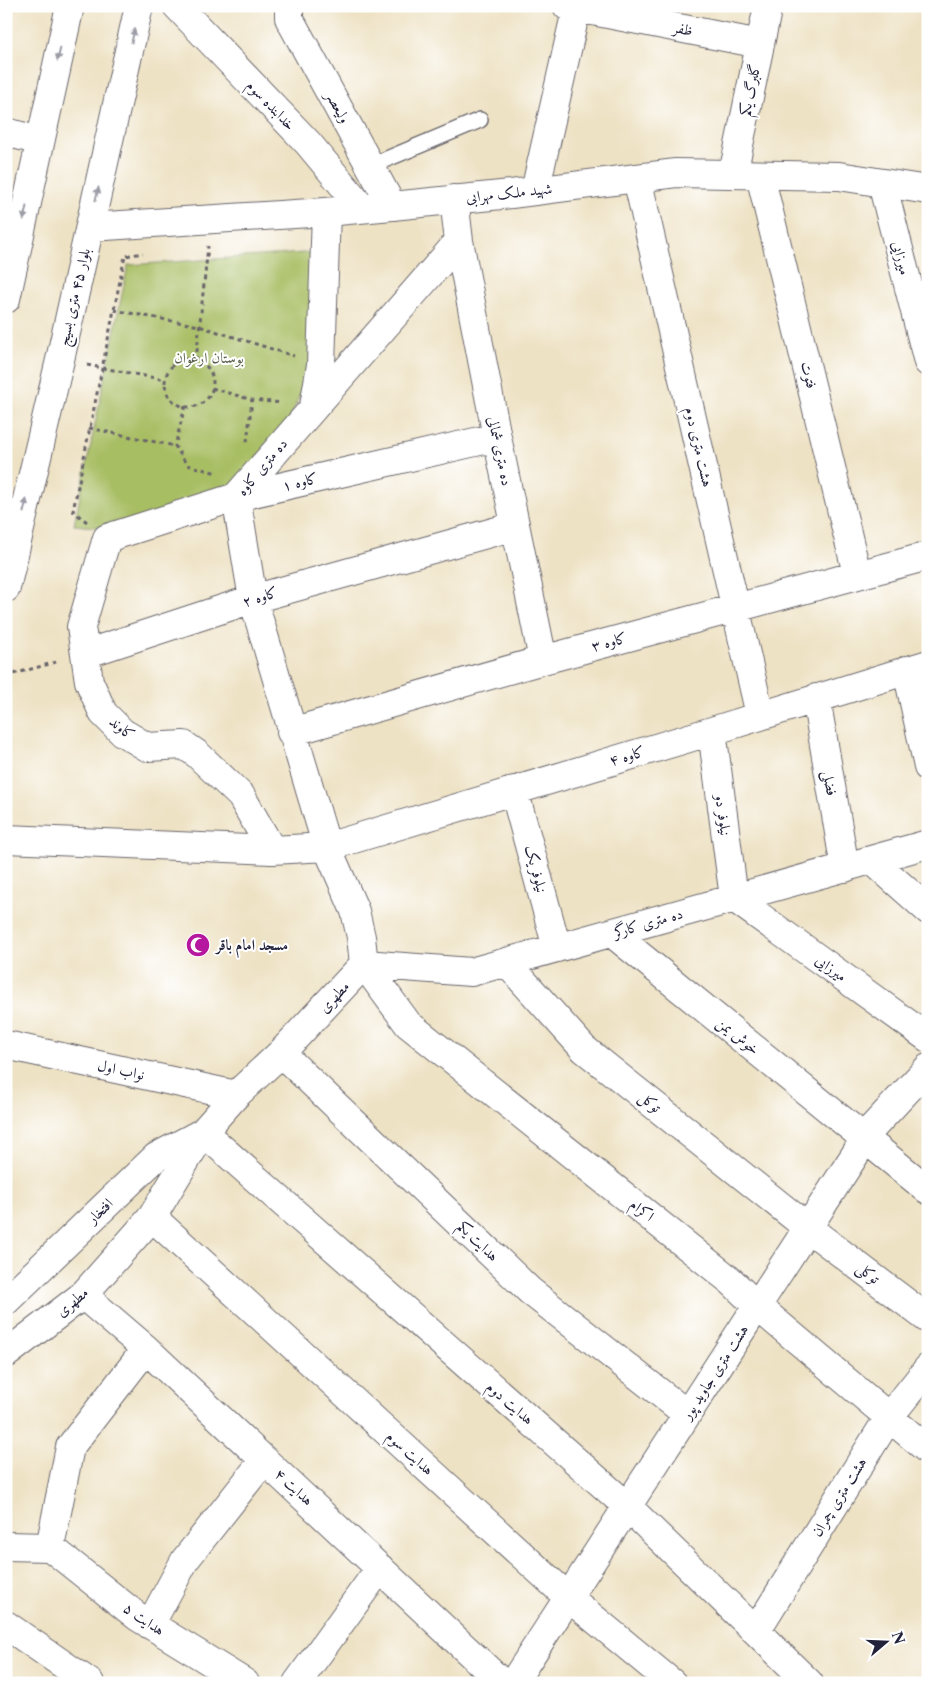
<svg xmlns="http://www.w3.org/2000/svg" width="934" height="1689" viewBox="0 0 934 1689" font-family="'Libre Caslon Text',Amiri,serif">
<style>
.green{fill:#a8be63;stroke:#65704f}
.lines{fill:none;stroke-linecap:round;stroke-linejoin:round}
.service-casing{stroke:#69656b;stroke-width:18}
.minor-casing{stroke:#69656b;stroke-width:30}
.tertiary-casing{stroke:#69656b;stroke-width:30}
.primary-casing{stroke:#69656b;stroke-width:30}
.path{stroke:#69656b;stroke-width:3;stroke-dasharray:4 4;stroke-linecap:butt}
.service{stroke:#fff;stroke-width:15}
.minor{stroke:#fff;stroke-width:28}
.tertiary{stroke:#fff;stroke-width:28}
.primary{stroke:#fff;stroke-width:28}
.oneway{fill:#9c9ca7}
.labels{text-anchor:middle;stroke-width:4;stroke-linejoin:round;paint-order:stroke}
.street-label{font-size:15px;fill:#22223b;stroke:#fff}
.park-label{font-size:15px;fill:#58604b;stroke:#fff}
.poi-label{font-size:15px;font-weight:bold;fill:#22223b;stroke:#fff;text-anchor:start}
</style>
<rect width="100%" height="100%" fill="#fff"/>
<filter id="ink" filterUnits="userSpaceOnUse"><feTurbulence type="fractalNoise" baseFrequency=".02" numOctaves="2"/><feDisplacementMap in="SourceGraphic" scale="10" xChannelSelector="R" yChannelSelector="G"/><feConvolveMatrix kernelMatrix="1 2 1 2 8 2 1 2 1" color-interpolation-filters="sRGB"/></filter>
<filter id="wash" filterUnits="userSpaceOnUse"><feTurbulence type="fractalNoise" baseFrequency=".0096" numOctaves="4" result="noise"/><feDisplacementMap in="SourceGraphic" scale="20" xChannelSelector="R" yChannelSelector="G"/><feGaussianBlur stdDeviation="1.12" result="paint"/><feColorMatrix in="noise" values="0 0 0 0 0 0 0 0 0 0 0 0 0 0 0 0 0 1.4 0 .05"/><feComposite in="paint" operator="in"/></filter>
<g filter="url(#wash)">
<rect width="100%" height="100%" fill="#eee2c4"/>
<path class="green" d="M318,252L310,369L288,424L237,481L190,505L114,529L74,525L128,265Z"/>
</g>
<g filter="url(#ink)">
<g class="lines">
<g class="service-casing">
<path id="service" d="M370,166L480,120"/>
</g>
<g class="minor-casing">
<path id="minor" d="M177,6L308,143L362,208
M289,6V18L392,206
M567,6L760,44
M733,174L768,6
M760,175L857,574
M637,178L760,715
M882,183L928,362
M535,191L577,6
M454,199L459,241L236,497L253,599L327,847L712,731L928,664
M459,241L497,437L543,660
M314,406L321,365L326,212
M85,654L253,599L515,526
M907,670L928,767
M816,698L845,868
M712,731L734,898L928,1038
M291,732L543,660L928,556
M514,790L557,948
M272,850L241,796L197,754L184,745L147,747L122,732L103,713L89,681L81,627L107,538L236,497L497,437
M872,860L928,910
M612,933L928,1190
M506,962L584,1049L808,1228L928,1319
M364,964L408,1024L731,1281L757,1306L928,1450
M364,964L471,972L928,844
M6,1045L236,1095
M281,1053L530,1291L687,1414
M152,1217L569,1598L672,1683
M83,1295L146,1349L502,1683
M6,1301L156,1157L203,1132L628,1507L809,1683
M6,1546L50,1547
M50,1547L138,1617L245,1683
M50,1547L70,1447L146,1349
M6,1625L90,1683
M150,1625L185,1560L264,1460
M756,1631L889,1417L928,1368
M297,1683L380,1568
M513,1683L873,1127L928,1068"/>
</g>
<g class="tertiary-casing">
<path id="tertiary" d="M6,132L40,141
M90,227L326,212L392,206L511,194L676,173L839,176L928,190
M6,839L272,850L327,847L355,911L361,937L364,964L281,1053L236,1095L203,1132L152,1217L83,1295L6,1354"/>
</g>
<g class="primary-casing">
<path id="primary" d="M6,299L70,6
M6,588L60,360L139,6"/>
</g>
<path class="path" d="M114,310L199,326L294,356
M165 383a24 24 0 1 1 48 0a24 24 0 1 1-48 0Z
M196,360L208,246
M87,365L166,380
M212,388L252,400L282,403
M185,406L175,446L187,465L217,473
M89,428L175,446
M247,442L252,400
M87,522L73,511L125,256L143,253
M6,676L60,661"/>
<use href="#service" class="service"/>
<use href="#minor" class="minor"/>
<use href="#tertiary" class="tertiary"/>
<use href="#primary" class="primary"/>
</g>
<defs><path id="oneway-solid" d="M-6-.8H1V-3.2L6.5 0L1 3.2V.8H-6Z" transform="scale(1.25)"/></defs>
<g class="oneway">
<use href="#oneway-solid" transform="translate(133 36) rotate(-77)"/>
<use href="#oneway-solid" transform="translate(59 54) rotate(103)"/>
<use href="#oneway-solid" transform="translate(97 194) rotate(-77)"/>
<use href="#oneway-solid" transform="translate(25 213) rotate(102)"/>
<use href="#oneway-solid" transform="translate(25 506) rotate(-77)"/>
</g>
</g>
<defs>
<g id="mosque-disc" transform="scale(1.25)"><circle r="9.5" fill="#b5179e" stroke="#fff"/><path d="M3.5-4.9A6 6 0 1 0 3.5 4.9A5 5 0 1 1 3.5-4.9Z" fill="#fff"/></g>
</defs>
<g fill-rule="evenodd">
<use href="#mosque-disc" x="198" y="945"/>
</g>
<g class="labels">
<g class="street-label">
<text transform="translate(683 29) rotate(11)" y="5">ظفر</text>
<text transform="translate(750 90) rotate(-78)" y="5">گلبرگ یکم</text>
<text transform="translate(271 105) rotate(46)" y="5">خدابنده سوم</text>
<text transform="translate(338 107) rotate(61)" y="5">ولیعصر</text>
<text transform="translate(509 193) rotate(-6)" y="5">شهید ملک مهرابی</text>
<text transform="translate(901 258) rotate(76)" y="5">میرزایی</text>
<text transform="translate(74 297) rotate(-77)" y="5">بلوار ۴۵ متری بسیج</text>
<text transform="translate(809 375) rotate(76)" y="5">فتوت</text>
<text transform="translate(699 447) rotate(77)" y="5">هشت متری دوم</text>
<text transform="translate(500 451) rotate(78)" y="5">ده متری شمالی</text>
<text transform="translate(262 467) rotate(-50)" y="5">ده متری کاوه</text>
<text transform="translate(300 482) rotate(-13)" y="5">کاوه ۱</text>
<text transform="translate(260 597) rotate(-17)" y="5">کاوه ۲</text>
<text transform="translate(609 642) rotate(-15)" y="5">کاوه ۳</text>
<text transform="translate(122 728) rotate(39)" y="5">کاوند</text>
<text transform="translate(627 756) rotate(-16)" y="5">کاوه ۴</text>
<text transform="translate(830 783) rotate(80)" y="5">فضلی</text>
<text transform="translate(723 815) rotate(82)" y="5">نیلوفر دو</text>
<text transform="translate(536 869) rotate(75)" y="5">نیلوفر یک</text>
<text transform="translate(648 923) rotate(-16)" y="5">ده متری کارگر</text>
<text transform="translate(831 968) rotate(36)" y="5">میرزایی</text>
<text transform="translate(334 997) rotate(-47)" y="5">مطهری</text>
<text transform="translate(738 1036) rotate(39)" y="5">خوش یمن</text>
<text transform="translate(121 1070) rotate(12)" y="5">نواب اول</text>
<text transform="translate(650 1102) rotate(39)" y="5">توکل</text>
<text transform="translate(642 1210) rotate(38)" y="5">اکرام</text>
<text transform="translate(100 1211) rotate(-44)" y="5">افتخار</text>
<text transform="translate(478 1241) rotate(44)" y="5">هدایت یکم</text>
<text transform="translate(868 1273) rotate(37)" y="5">توکلی</text>
<text transform="translate(72 1302) rotate(-40)" y="5">مطهری</text>
<text transform="translate(715 1372) rotate(-57)" y="5">هشت متری جاوید پور</text>
<text transform="translate(510 1403) rotate(41)" y="5">هدایت دوم</text>
<text transform="translate(410 1453) rotate(42)" y="5">هدایت سوم</text>
<text transform="translate(294 1487) rotate(43)" y="5">هدایت ۴</text>
<text transform="translate(839 1497) rotate(-58)" y="5">هشت متری چمران</text>
<text transform="translate(144 1619) rotate(34)" y="5">هدایت ۵</text>
</g>
<g class="park-label">
<text x="209" y="363">بوستان ارغوان</text>
</g>
<g class="poi-label">
<text x="216" y="950">مسجد امام باقر</text>
</g>
</g>
<rect width="934" height="1689" fill="none" stroke="#fff" stroke-width="25"/>
<g transform="translate(886 1642) rotate(71)" stroke="#ffffff" stroke-width="4" paint-order="stroke">
<path d="M0-4L9 19L0 12L-9 19Z" fill="#22223b"/>
<text y="-8" font-size="14" font-weight="bold" text-anchor="middle" fill="#22223b">N</text>
</g>
</svg>
